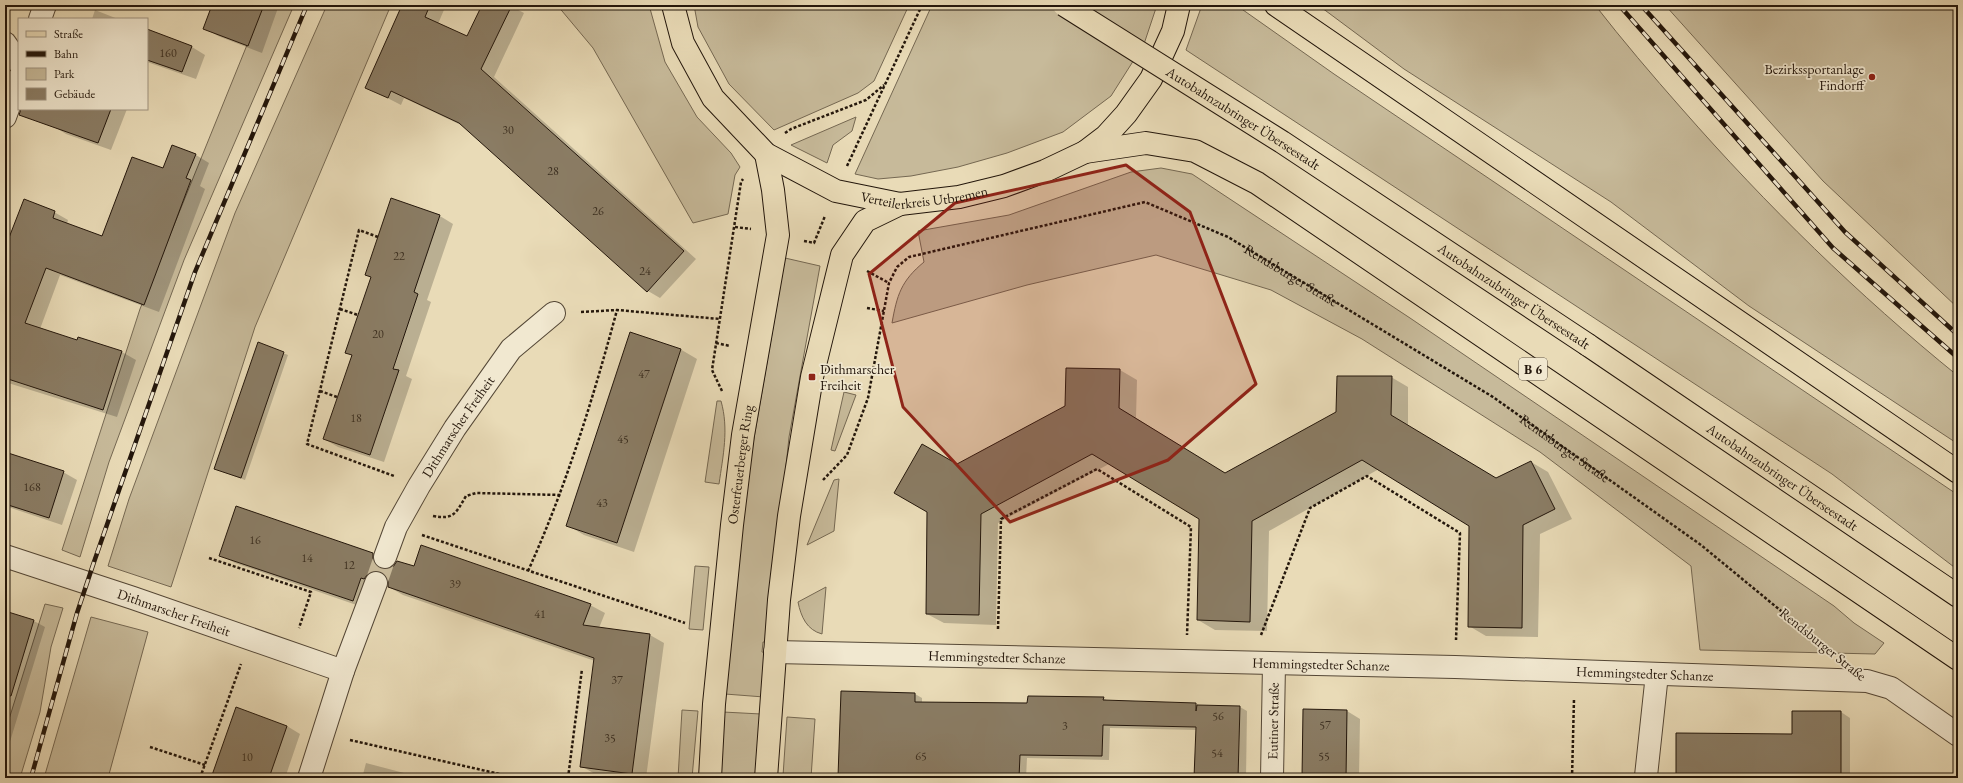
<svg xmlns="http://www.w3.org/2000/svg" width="1963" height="783" viewBox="0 0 1963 783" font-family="'EB Garamond',serif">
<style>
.green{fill:#c7ba9a;stroke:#756852}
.shadow{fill:#0003}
.building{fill:#8a7c64;stroke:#23160b}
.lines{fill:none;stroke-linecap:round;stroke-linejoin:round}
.minor-tunnel{stroke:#cbbd9d;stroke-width:22;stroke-dasharray:22 11;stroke-linecap:butt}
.minor-casing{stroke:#544736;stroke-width:24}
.major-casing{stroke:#23160b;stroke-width:24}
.highway-casing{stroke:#23160b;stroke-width:24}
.path{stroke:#23160b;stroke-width:2.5;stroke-dasharray:3 2;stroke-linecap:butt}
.minor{stroke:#f1e8d0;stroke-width:22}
.major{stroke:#e9dbb7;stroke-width:22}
.highway{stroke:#e9dbb7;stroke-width:22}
.rail-casing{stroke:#23160b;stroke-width:4.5}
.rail{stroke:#f1e8d0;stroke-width:3;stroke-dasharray:9;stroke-linecap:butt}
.highway-bridge-casing{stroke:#23160b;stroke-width:24;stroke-linecap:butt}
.highway-bridge{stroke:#e9dbb7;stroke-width:22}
.marked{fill:#8f2418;fill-opacity:0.2;stroke:#8f2418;stroke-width:3;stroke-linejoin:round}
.poi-dot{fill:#8f2418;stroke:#f1e8d0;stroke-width:1.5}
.labels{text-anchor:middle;stroke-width:3.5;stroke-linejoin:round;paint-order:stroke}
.number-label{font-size:12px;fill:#3d3021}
.shield{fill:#f1e8d0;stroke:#615546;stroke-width:1}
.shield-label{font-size:13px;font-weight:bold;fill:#23160b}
.poi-label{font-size:14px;fill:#23160b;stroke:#f1e8d0;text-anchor:end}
.street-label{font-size:14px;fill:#23160b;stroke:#f1e8d0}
</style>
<rect width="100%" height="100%" fill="#e9dbb7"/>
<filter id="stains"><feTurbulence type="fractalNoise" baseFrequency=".005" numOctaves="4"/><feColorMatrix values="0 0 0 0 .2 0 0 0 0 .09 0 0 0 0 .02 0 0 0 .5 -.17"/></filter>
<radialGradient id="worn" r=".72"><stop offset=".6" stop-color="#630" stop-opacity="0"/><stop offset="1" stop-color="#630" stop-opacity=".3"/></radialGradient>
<path class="green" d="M260,5H294L184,260L109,462L80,557L62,550L140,309L247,45Z
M327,5H391L255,327L171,587L108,566L129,499L235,213Z
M557,5H649L665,62L697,117L731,153L740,167L735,175L728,214L693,223L593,48Z
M694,5H909L874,81L858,93L774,130L729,84L698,27Z
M932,5H1157L1144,44L1111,96L1063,132L1007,153L958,167L911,176L878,179L855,174Z
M1202,5H1236L1334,74L1958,495V570L1832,474L1186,50Z
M1318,5H1595C1623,41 1652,75 1682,109C1767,206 1858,295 1958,376V444L1749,306L1611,202L1404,69Z
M1665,5H1958V308L1823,181Z
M856,117L852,131L833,145L827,163L791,145Z
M1161,168L1192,174L1410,318L1834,606L1854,623L1884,643L1875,654L1700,650L1691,566L1540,452L1362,339L1271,290L1156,255L1027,285L892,323C897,295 901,281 924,262L918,231L1009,215L1131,172Z
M785,258L820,266L789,437L768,642H763L762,652L767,653L764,697L725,694L738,546L753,444Z
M844,392L856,395L835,451L831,450Z
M717,401H721C729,429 723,456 719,484L705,482Z
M839,479L834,531L807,545L834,480Z
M695,566L709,567L703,630L689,629Z
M826,587L822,634C807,630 801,617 798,602Z
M45,604L63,608L51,647L40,712L20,778H5V732Z
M91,617L148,632L108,778H44Z
M682,710L698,711L692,778H678Z
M723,712L761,714L758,778H720Z
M787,717L815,719L811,778H784L783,776Z"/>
<path class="shadow" d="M213,5H279L262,53L218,36L205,28Z
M403,5H446L438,24L468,37L483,5H509L524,13L494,77L696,259L660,298L648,291L463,126L404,98L401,105L366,87Z
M95,10L118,19H92Z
M147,30L192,47L205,55L196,79L147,62Z
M59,109H127L111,150L66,134L53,126Z
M196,155L209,163L200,186L205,189L159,312L60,275L40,329L77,341L79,338L122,352L136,360L117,417L5,382V251L54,212L68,220L67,224L102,237L164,170Z
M440,216L453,224L427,300L431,302L406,376L412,379L384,462L338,447L324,439L353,356L347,352L372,278L366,275Z
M259,344L288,355L245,480L220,471Z
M680,349L697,359L634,552L584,535L567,525Z
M1120,370L1137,380L1136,418L1226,474L1337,413L1391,377L1408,387V426L1497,479L1531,462L1548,472L1572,519L1540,534L1538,637L1486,636L1469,626L1470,525L1379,469L1269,531L1267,631L1215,630L1198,620L1200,519L1109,464L998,523L996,625L944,623L927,614L957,466L1066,407Z
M5,453L63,472L77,480L62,525L5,506Z
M373,554L387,562L388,570L414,567L590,605L605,613L599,628L650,635L664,643L646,778H621L595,774L581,766L595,661L403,595L389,587L388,579L382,582L368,609L235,563L220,555Z
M5,612L34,621L45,627L5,758Z
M915,694L922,698V703L1028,704L1103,698L1110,702L1196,704L1201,706L1240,707L1247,711L1246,778H1196V730L1110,728L1109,760L1027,758L1026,778H842L839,776Z
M237,709L287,726L300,734L285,778H212Z
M1347,711L1360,719L1359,778H1302Z
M1841,712L1850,718V778H1677L1793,735Z
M366,763L423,778H362Z"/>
<path class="building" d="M212,5H264L248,46L203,29Z
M402,5H430L425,17L467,36L482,5H512L481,69L684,251L647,292L459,123L391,91L388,98L365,88Z
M147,29L192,46L182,72L147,60Z
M21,109H111L98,143L19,115Z
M172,145L196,154L186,178L191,180L144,305L46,268L25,323L77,340L78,337L122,351L103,410L5,378V248L24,199L55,211L53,218L102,236L132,157L163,168Z
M391,198L440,215L414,292L418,294L393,369L399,370L370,455L323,439L352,355L345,353L371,277L365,275Z
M630,332L681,349L617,543L566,526Z
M258,342L284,352L241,478L214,469Z
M1066,368L1120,369L1119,408L1225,473L1336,412L1337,376H1392L1391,415L1496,478L1531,461L1555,509L1523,525L1522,628L1468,627L1469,526L1362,460L1252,521L1250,622L1197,620L1199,519L1092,454L981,514L979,615L926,614L927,512L894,493L922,444L957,464L1065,406Z
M5,452L64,471L49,518L5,504Z
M236,506L373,553V559L375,565L381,569H388L393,567L397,561L414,566L421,545L591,604L583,625L650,634L632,774L580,767L594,658L388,587V581L386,575L380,571H374L368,574L364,579L361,578L353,601L219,556Z
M5,611L34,620L11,696L5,695Z
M841,691L915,693V702L1027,703L1028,696L1104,697L1103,700L1196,703V711L1197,705L1240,706L1238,778H1194L1196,727L1103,725L1102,756L1020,755L1019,778L838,777Z
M236,707L287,726L269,778H211Z
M1303,709L1347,710L1346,778H1302Z
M1792,711H1841V778H1676V733L1792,734Z"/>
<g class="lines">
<path class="minor-tunnel" d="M376,583L385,557"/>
<g class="minor-casing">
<g id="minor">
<path d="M40,19L45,5"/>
<path d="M5,43L19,63"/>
<path d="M5,117L19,78"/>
<path id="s2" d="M5,556L133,598L343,671"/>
<path id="s3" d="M385,557L396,527L419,486L455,428L511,349L554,313"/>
<path id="s4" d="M775,652L1455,667L1867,681L1891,688L1958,735"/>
<path d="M1646,776L1657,674"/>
<path d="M309,778L343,671L376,583"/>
<path id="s5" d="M1272,778L1274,664"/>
</g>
</g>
<g class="major-casing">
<g id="major">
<path id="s6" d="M673,5L683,43L713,98L766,154L836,191L900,204L959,197L1004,186L1045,171L1085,152L1106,136L1126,114L1151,79L1173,31L1179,5"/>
<path id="s7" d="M710,778L714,704L732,525L743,435L778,235L773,190L766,154"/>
<path d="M766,778L779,600L789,516L812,377L842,255L865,221L900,204"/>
</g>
</g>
<g class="highway-casing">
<g id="highway">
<path d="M1276,5L1958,472"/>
<path d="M1085,152L1146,143L1195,151L1257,183L1958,659"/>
<path id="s8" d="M1588,345L1958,596"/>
</g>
</g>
<g class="path">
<path d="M785,133L791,129L866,100L884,85"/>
<path d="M847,166L922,5"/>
<path d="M735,227L751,229"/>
<path d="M378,237L359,230L307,444L394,476"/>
<path d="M804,241L815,243"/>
<path d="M814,243L825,216"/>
<path d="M867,271L889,283"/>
<path d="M867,308L884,311"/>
<path d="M340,309L358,315"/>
<path d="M581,312L617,310L720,319"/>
<path d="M716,343L730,346"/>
<path d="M320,391L337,397"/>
<path d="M722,391L712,370L741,182L743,179"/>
<path id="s1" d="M823,480L847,455L868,398L889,283L897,267L909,257L1145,202L1228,237L1493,397L1701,545L1831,652"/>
<path d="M433,516C454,520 456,513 466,496L476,493L561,495"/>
<path d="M422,535L685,623"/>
<path d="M209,558L311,592L299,628"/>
<path d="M528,571C566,487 593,399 617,310"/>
<path d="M998,629L1001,519L1097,469L1191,527L1187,635"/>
<path d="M1261,635L1310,508L1367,476L1460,533L1456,640"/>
<path d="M350,740L517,778"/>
<path d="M150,747L205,765"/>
<path d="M200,778L241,664"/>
<path d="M568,778L582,669"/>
<path d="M1572,778L1574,699"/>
</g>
<use href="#minor" class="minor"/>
<use href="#major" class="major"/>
<use href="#highway" class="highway"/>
<g class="rail-casing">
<path id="rail" d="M1619,5L1833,248L1958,358
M1641,5L1845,232L1958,335
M31,778L77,613L94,562L195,272L307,5"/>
</g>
<use href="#rail" class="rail"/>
<g class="highway-bridge-casing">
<g id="highway-bridge">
<path id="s9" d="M1064,5L1282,142L1588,345"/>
</g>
</g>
<use href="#highway-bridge" class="highway-bridge"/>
</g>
<path class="marked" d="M1126,165L1190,212L1256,384L1168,460L1010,522L903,407L869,274L955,203Z"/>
<g class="poi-dot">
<circle cx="1872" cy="77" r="4"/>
<rect x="808" y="373" width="8" height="8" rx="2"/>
</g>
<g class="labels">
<g class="number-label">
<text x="168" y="57">160</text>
<text x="508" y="134">30</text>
<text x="553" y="175">28</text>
<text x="598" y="215">26</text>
<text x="399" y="260">22</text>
<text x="645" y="275">24</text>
<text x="378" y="338">20</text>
<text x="644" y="378">47</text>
<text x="356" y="422">18</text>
<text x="623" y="443">45</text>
<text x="32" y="491">168</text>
<text x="602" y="507">43</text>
<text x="255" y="544">16</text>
<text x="307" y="562">14</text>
<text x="349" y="569">12</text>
<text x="455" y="588">39</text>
<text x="540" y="618">41</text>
<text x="617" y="684">37</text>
<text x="1218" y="720">56</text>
<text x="1325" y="729">57</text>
<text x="1065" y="730">3</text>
<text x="610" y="742">35</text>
<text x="1217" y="757">54</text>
<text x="921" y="760">65</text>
<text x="1324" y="760">55</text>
<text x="247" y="761">10</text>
</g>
<rect class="shield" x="1519" y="358" width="28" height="22" rx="3"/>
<g class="shield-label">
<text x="1533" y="374">B 6</text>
</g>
<g class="poi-label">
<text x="1864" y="74">Bezirkssportanlage<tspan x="1864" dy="16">Findorff</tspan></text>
<text x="820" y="374" text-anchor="start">Dithmarscher<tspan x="820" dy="16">Freiheit</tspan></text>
</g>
<g class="street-label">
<text dy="5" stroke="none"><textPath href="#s9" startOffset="212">Autobahnzubringer Überseestadt</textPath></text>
<text dy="5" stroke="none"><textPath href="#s6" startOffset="348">Verteilerkreis Utbremen</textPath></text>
<text dy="5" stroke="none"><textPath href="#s1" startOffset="652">Rendsburger Straße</textPath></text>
<text dy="5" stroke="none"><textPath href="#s9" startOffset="536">Autobahnzubringer Überseestadt</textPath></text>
<text dy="5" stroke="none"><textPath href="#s3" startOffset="150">Dithmarscher Freiheit</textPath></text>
<text dy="5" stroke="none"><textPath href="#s1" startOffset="976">Rendsburger Straße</textPath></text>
<text dy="5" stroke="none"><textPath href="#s7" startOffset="315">Osterfeuerberger Ring</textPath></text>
<text dy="5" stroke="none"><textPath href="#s8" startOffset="235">Autobahnzubringer Überseestadt</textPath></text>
<text dy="5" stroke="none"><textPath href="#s2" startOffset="178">Dithmarscher Freiheit</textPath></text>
<text transform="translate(1823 644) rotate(39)" y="5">Rendsburger Straße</text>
<text dy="5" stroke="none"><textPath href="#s4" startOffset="222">Hemmingstedter Schanze</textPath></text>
<text dy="5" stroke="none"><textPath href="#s4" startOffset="546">Hemmingstedter Schanze</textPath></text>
<text dy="5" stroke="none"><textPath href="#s4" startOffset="870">Hemmingstedter Schanze</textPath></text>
<text dy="5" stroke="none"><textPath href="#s5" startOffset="57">Eutiner Straße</textPath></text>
</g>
</g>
<rect width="1963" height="783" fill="none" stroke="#e9dbb7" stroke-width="20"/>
<rect x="6" y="6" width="1951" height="771" fill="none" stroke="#23160b" stroke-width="2"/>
<rect x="10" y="10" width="1943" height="763" fill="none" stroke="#23160b"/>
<rect x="18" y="18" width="130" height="92" fill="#f1e8d0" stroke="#9f9481"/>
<rect x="26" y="31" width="20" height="6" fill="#e9dbb7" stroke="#9f9481"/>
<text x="54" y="38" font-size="12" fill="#23160b">Straße</text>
<rect x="26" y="51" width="20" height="6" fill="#23160b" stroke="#9f9481"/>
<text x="54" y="58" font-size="12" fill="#23160b">Bahn</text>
<rect x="26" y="68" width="20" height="12" fill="#c7ba9a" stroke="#9f9481"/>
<text x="54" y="78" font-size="12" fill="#23160b">Park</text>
<rect x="26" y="88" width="20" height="12" fill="#8a7c64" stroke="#9f9481"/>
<text x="54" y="98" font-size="12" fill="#23160b">Gebäude</text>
<rect width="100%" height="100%" filter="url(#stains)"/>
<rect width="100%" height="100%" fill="url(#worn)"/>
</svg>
